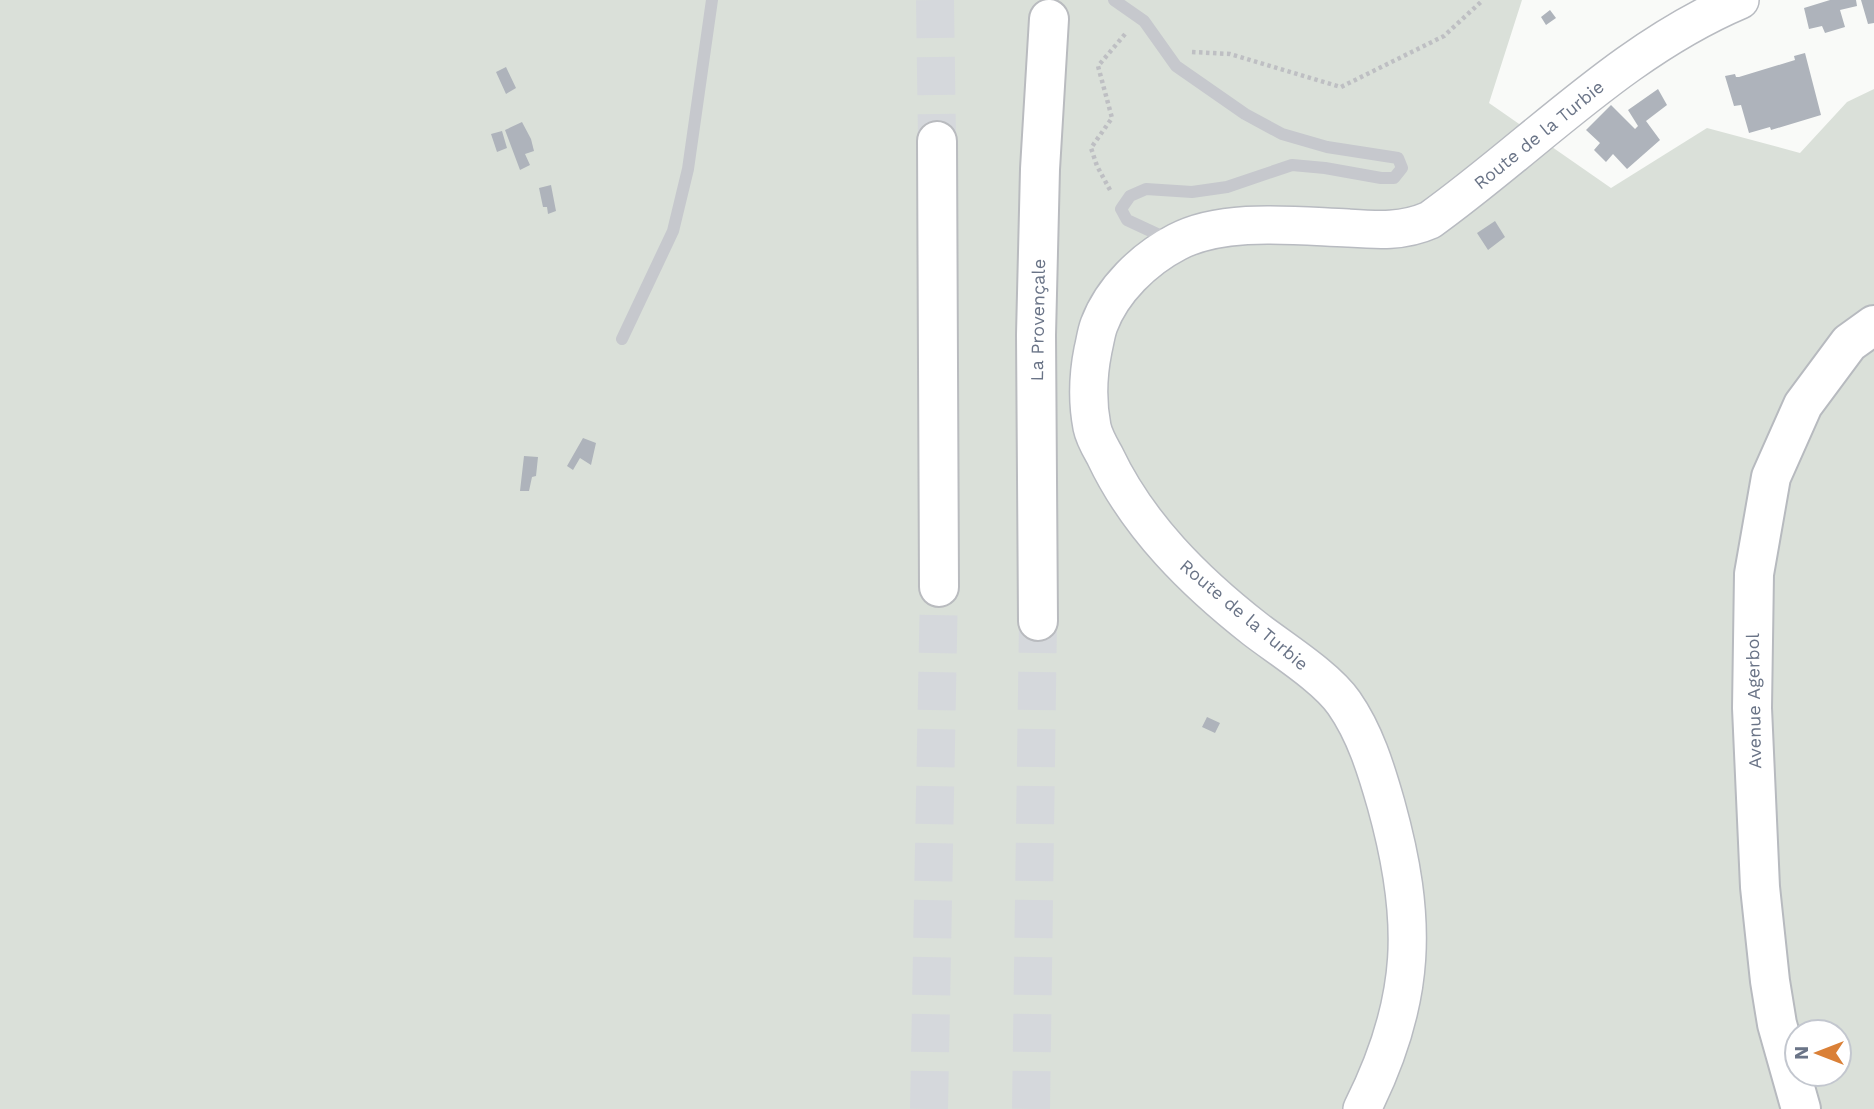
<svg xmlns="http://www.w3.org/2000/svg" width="1874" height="1109" viewBox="0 0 1874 1109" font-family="'Work Sans',sans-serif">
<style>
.green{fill:#dae0d9;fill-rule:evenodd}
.building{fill:#aeb3bb}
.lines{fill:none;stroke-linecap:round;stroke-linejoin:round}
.motorway-tunnel{stroke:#d5d8dc;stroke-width:38;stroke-dasharray:38 19;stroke-linecap:butt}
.secondary-casing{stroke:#b8bbc1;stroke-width:40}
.primary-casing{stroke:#b7babf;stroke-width:42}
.motorway-casing{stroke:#b9bbbf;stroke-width:42}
.path{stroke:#bebfc3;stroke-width:4.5;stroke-dasharray:3.5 3.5;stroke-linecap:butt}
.service{stroke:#c6c8cd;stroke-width:12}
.secondary{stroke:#fff;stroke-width:37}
.primary{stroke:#fff;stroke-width:38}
.motorway{stroke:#fff;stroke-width:38}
.labels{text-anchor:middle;stroke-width:7;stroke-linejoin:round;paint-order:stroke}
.street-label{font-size:18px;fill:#6a7487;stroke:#fff}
</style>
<rect width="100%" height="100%" fill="#f9faf8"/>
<path class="green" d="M0,0H1522L1489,103L1611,188L1707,128L1800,153L1847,102L1874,89V1109H0ZM1797,1032H1839V1074H1797Z"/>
<path class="building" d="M1830,0H1856L1857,6L1840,10L1845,27L1825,33L1822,26L1809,29L1804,8Z
M1861,0H1874V23L1868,24Z
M1550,10L1556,18L1546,25L1541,17Z
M1805,53L1821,115L1771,130L1770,127L1749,133L1741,105L1734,106L1725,76L1735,74L1736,77H1739L1795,60L1794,56Z
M506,67L516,88L506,94L496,72Z
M1658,89L1667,105L1646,121L1660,140L1627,169L1613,154L1606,162L1594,150L1600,143L1586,130L1611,105L1635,129L1638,126L1628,110Z
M522,122L531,139L534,151L525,154L530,165L520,170L505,130Z
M502,131L507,148L497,152L491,134Z
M551,185L556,211L548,214L547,207H543L539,188Z
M1495,221L1505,237L1488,250L1477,233Z
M583,438L596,443L591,465L580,458L573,470L567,466Z
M524,456L538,457L536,476L532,477L529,491H520Z
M1207,717L1220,723L1215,733L1202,727Z"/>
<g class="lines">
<path class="motorway-tunnel" d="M935,0L937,141
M929,1109L939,587
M1031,1109L1038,621"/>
<g class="secondary-casing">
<path id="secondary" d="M1362,1109C1417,1000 1418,919 1386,804C1376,769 1365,733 1344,703C1326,677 1281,649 1255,629C1195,582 1138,526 1105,456C1100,447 1094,437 1092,427C1087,401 1088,375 1093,350C1095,342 1096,333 1099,325C1112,290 1144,259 1177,242C1224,217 1296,226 1348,228C1377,230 1403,232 1430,220C1533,146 1622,50 1740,0"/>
</g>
<g class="primary-casing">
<path id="primary" d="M1801,1109L1777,1024L1770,981L1760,887L1752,708L1754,574L1771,477L1803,405L1849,343L1874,325"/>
</g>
<g class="motorway-casing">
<path id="motorway" d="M937,141L939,587
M1038,621L1036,335L1040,169L1049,19"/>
</g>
<path class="path" d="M1192,52L1230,54L1341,87L1444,36L1483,0
M1110,190L1097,166L1091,148L1112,118L1098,66L1126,33"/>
<path class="service" d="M1114,0L1144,21L1176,66L1245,114L1282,134L1327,147L1398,158L1402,168L1394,178H1381L1325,168L1292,165L1227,187L1192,192L1146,189L1130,196L1121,209L1127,220L1170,240
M622,339L673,231L688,169L712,0"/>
<use href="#secondary" class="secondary"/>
<use href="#primary" class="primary"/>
<use href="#motorway" class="motorway"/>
</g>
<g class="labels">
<g class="street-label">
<text transform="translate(1539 135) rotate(-39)" y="6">Route de la Turbie</text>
<text transform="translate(1038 320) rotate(-89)" y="6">La Provençale</text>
<text transform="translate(1244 615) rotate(40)" y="6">Route de la Turbie</text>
<text transform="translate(1754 701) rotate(-91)" y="6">Avenue Agerbol</text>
</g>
</g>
<g transform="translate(1818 1053) rotate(270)"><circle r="33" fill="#ffffff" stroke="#c3c7cf" stroke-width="2"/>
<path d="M0-5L12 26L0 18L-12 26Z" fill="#da8037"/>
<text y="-10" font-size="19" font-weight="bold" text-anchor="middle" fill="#6a7487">N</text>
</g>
</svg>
